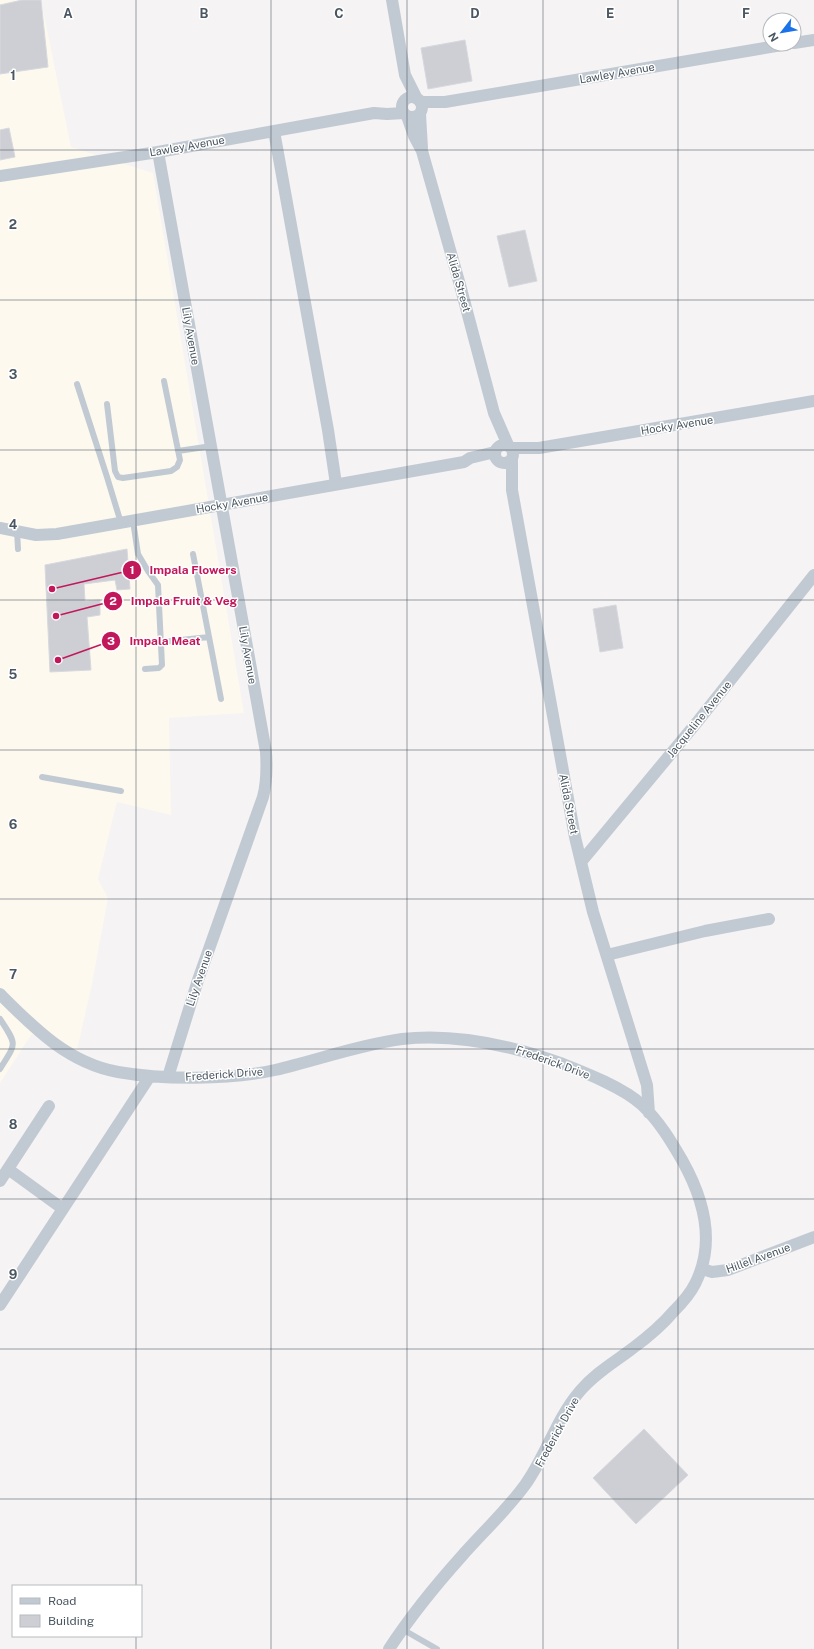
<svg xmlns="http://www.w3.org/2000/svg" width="814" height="1649" viewBox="0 0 814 1649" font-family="'Public Sans',sans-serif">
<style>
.commercial{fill:#fdf9ef}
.building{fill:#cdcfd5;stroke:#d7d9de}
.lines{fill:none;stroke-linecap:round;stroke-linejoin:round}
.service{stroke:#c1cad2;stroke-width:6}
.minor{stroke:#c1cad2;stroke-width:12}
.grid{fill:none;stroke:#4a5661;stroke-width:1;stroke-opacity:0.55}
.labels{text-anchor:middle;stroke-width:3;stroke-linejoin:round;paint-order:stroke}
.street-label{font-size:11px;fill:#4a5661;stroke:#fff}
.grid-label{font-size:13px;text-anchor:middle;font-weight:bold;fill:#4a5661;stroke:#fff;stroke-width:3;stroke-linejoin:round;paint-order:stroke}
.leader{fill:none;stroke:#c2185b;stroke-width:1.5}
.callout-dot{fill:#c2185b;stroke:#fff;stroke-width:1.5}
.mark-label{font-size:12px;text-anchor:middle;font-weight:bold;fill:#fff}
.callout-label{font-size:12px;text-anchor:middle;font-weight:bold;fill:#c2185b;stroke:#fff;stroke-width:3;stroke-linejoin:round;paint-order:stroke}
</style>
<rect width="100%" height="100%" fill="#f5f3f3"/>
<path class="commercial" d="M0,0H41L71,147L153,173L244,713L169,718L171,815L117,802L98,879L108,898L92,984L75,1059L32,1034L0,1083Z"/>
<path class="building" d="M22,0H41L48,67L0,74V5Z
M465,40L472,81L428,89L421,48Z
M9,128L15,157L0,160V130Z
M525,230L537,281L509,287L497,236Z
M127,549L130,589L117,590L115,580L84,584L85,601L100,600V615L87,617L91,670L50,672L45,565Z
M616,605L623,648L600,652L593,609Z
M644,1429L688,1475L636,1524L593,1478Z"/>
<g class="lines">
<path class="service" d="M77,384L107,477L121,523
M107,404L115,471L118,477L123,478L171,471L177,467L180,460L164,381
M178,451L212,446
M133,521L138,554L148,571L158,585L162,665L159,668L145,669
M17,531L18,549
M193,554L221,699
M162,642L209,637
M42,777L121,791
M0,1019C18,1046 16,1043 0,1069
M402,1629L437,1649"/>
<path class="minor" d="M392,0L405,75L417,99
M794,43L814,40
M402 107a10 10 0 1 1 20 0a10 10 0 1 1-20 0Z
M420,102H445L788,44
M420,114L422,148
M407,116L414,136L422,151L460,285L494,413L508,445
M274,131L328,430L336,484
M158,152L266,752C267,768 267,782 263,797L198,980L168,1077
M0,176L158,152L374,113L387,114L404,113
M495 454a9 9 0 1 1 18 0a9 9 0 1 1-18 0Z
M512,448H539L814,401
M512,460V490L575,837L593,912L647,1085L649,1113
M0,528L36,535L57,534L464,462L470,458L495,452
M581,862L698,721L814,575
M607,955L705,931L769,919
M0,994C34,1028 68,1063 118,1072C164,1080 229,1080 275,1070C318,1060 358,1045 402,1039C456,1033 513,1046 563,1064C586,1073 624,1088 642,1105C659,1121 671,1141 682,1160C704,1199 716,1243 695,1284C690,1294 682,1303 674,1311C662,1325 648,1337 633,1348C615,1362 595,1373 580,1391C556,1419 546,1456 525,1485C506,1511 482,1533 461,1557C435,1586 410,1617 389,1649
M8,1169L63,1209
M0,1181L49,1106
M702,1269L712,1272L728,1270L814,1237
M0,1305L150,1076"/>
</g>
<path class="grid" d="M136,0V1586M271,0V1649M407,0V1649M543,0V1649M678,0V1649M0,150H814M0,300H814M0,450H814M0,600H814M0,750H814M0,899H814M0,1049H814M0,1199H814M0,1349H814M0,1499H814M136,1636V1649"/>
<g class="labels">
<g class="street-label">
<text transform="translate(617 73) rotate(-10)" y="4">Lawley Avenue</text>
<text transform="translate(187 146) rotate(-10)" y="4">Lawley Avenue</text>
<text transform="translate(459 282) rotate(74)" y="4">Alida Street</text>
<text transform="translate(191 336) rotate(80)" y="4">Lily Avenue</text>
<text transform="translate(677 425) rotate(-9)" y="4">Hocky Avenue</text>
<text transform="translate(232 503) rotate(-10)" y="4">Hocky Avenue</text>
<text transform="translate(248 655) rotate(80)" y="4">Lily Avenue</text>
<text transform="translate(699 719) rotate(-51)" y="4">Jacqueline Avenue</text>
<text transform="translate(569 804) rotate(79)" y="4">Alida Street</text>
<text transform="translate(199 978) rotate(-71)" y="4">Lily Avenue</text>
<text transform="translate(553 1062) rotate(20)" y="4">Frederick Drive</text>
<text transform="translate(224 1074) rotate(-4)" y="4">Frederick Drive</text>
<text transform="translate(758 1258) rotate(-20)" y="4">Hillel Avenue</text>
<text transform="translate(557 1432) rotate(-61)" y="4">Frederick Drive</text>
</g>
</g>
<g class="grid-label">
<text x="68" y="18">A</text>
<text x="204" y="18">B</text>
<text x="339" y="18">C</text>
<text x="475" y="18">D</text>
<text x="610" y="18">E</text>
<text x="746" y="18">F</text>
<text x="13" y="80">1</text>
<text x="13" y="229">2</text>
<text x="13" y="379">3</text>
<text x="13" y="529">4</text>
<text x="13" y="679">5</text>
<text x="13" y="829">6</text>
<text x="13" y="979">7</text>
<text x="13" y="1129">8</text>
<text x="13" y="1279">9</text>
</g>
<path class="leader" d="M52 589L132 570M56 616L113 601M58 660L111 641"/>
<g class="callout-dot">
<circle cx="52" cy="589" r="4"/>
<circle cx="56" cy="616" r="4"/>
<circle cx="58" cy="660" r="4"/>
<circle cx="132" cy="570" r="10"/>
<circle cx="113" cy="601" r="10"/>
<circle cx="111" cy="641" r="10"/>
</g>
<g class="mark-label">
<text x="132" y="574">1</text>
<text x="113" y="605">2</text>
<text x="111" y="645">3</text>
</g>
<g class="callout-label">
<text x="193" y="574">Impala Flowers</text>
<text x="184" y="605">Impala Fruit &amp; Veg</text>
<text x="165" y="645">Impala Meat</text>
</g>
<rect x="12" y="1585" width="130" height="52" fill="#ffffff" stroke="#b7bbc0"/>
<rect x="20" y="1598" width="20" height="6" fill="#c1cad2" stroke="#b7bbc0"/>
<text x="48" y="1605" font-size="12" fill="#4a5661">Road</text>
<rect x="20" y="1615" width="20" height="12" fill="#cdcfd5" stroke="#b7bbc0"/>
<text x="48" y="1625" font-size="12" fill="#4a5661">Building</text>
<g transform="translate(782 32) rotate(239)"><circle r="19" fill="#ffffff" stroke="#b7bbc0"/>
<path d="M0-3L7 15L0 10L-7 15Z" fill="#1a73e8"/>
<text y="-6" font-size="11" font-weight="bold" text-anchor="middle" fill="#4a5661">N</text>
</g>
</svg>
